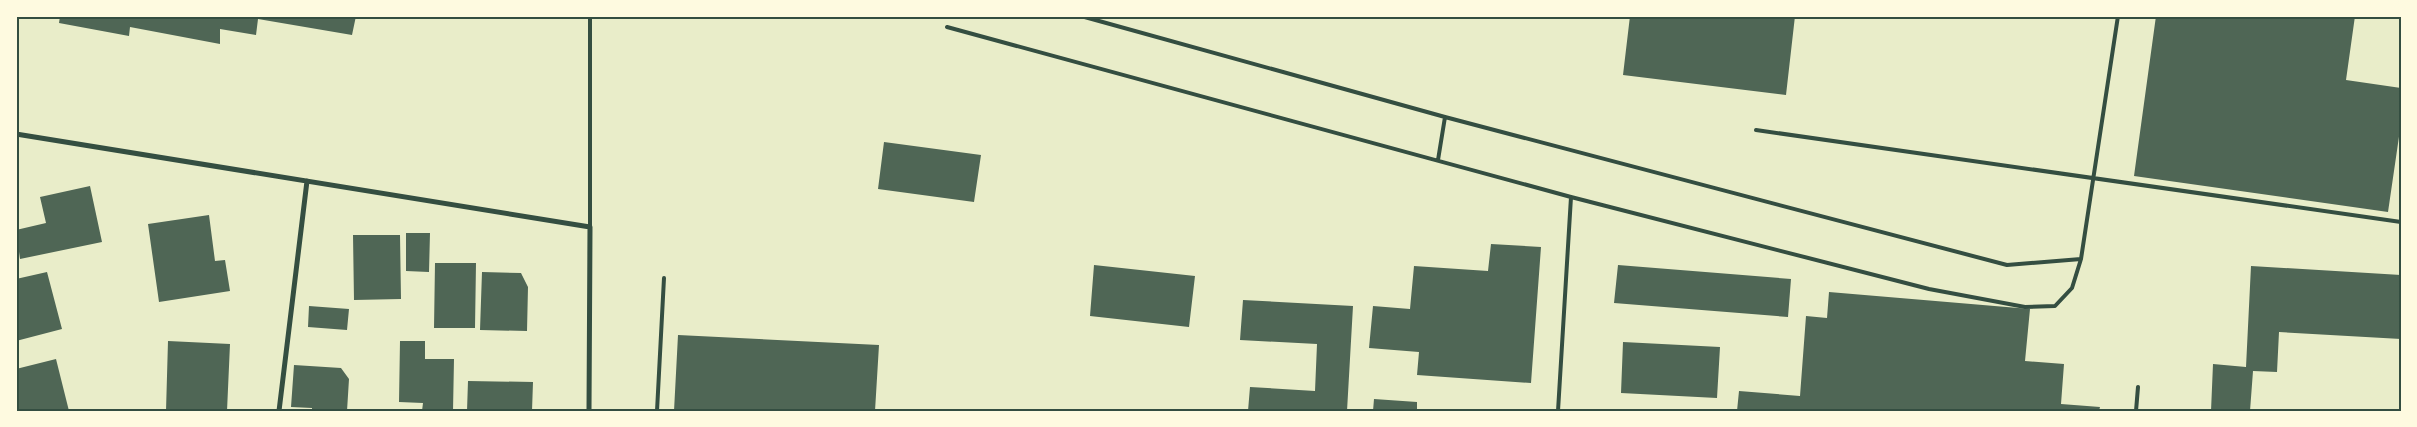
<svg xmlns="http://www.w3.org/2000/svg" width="2417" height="427" viewBox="0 0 2417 427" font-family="'Alegreya Sans',sans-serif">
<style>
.building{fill:#4f6655}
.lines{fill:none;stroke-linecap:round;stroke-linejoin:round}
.service{stroke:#344e41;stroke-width:4}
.minor{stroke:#344e41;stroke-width:5}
.neatline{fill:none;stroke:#344e41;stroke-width:2}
</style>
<rect width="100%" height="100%" fill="#e9edc9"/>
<path class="building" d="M60,16H356L352,35L258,19L256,35L220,29V44L130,27L129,36L59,23Z
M1630,16H1795L1786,95L1623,75Z
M2156,16H2355L2346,80L2401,88V123L2388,212L2134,176Z
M884,142L981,155L974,202L878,189Z
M90,186L102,242L20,259L16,230L46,223L40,197Z
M209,215L215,261L225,260L230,291L159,302L148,224Z
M406,233H430L429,272L406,271Z
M353,235H400L401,299L354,300Z
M1491,244L1541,247L1531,383L1417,375L1419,352L1369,348L1373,306L1410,309L1414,266L1488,271Z
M435,263H476L475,328H434Z
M1094,265L1195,276L1189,327L1090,316Z
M1618,265L1791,279L1788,317L1614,303Z
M2251,266L2401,275V339L2279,332L2277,372L2253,371L2250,411H2211L2213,364L2246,367Z
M47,272L62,329L16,341V279Z
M482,272L521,273L528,287L527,331L480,330Z
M1829,292L2030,309L2025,361L2064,364L2061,404L2100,407L2099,411H1737L1739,391L1800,396L1806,316L1827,318Z
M1243,300L1353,306L1347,411H1248L1250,387L1315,391L1317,344L1240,340Z
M309,306L349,309L347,330L308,327Z
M678,335L879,345L875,411H674Z
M168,341L230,344L227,411H166Z
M400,341H425V359H454L453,411H422L423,403L399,402Z
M1623,342L1720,347L1717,398L1621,393Z
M56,359L69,411H16V369Z
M294,365L341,368L349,379L347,411H312V408L291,407Z
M468,381L533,382L532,411H467Z
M1374,399L1417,402V411H1373Z"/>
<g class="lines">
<path class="service" d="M1081,16L1445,117L2007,265L2081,259
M947,27L1571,197L1929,289L2025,307L2055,306L2072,288L2081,259L2118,16
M1756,130L2401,222
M1438,160L1445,117
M590,227V16
M657,411L664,278
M1558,411L1571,197
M2136,411L2138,387"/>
<path class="minor" d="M16,134L590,227L589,411
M279,411L307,181"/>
</g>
<rect width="2417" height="427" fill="none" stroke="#fefae0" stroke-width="35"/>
<rect x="18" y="18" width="2382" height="392" class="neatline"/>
</svg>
